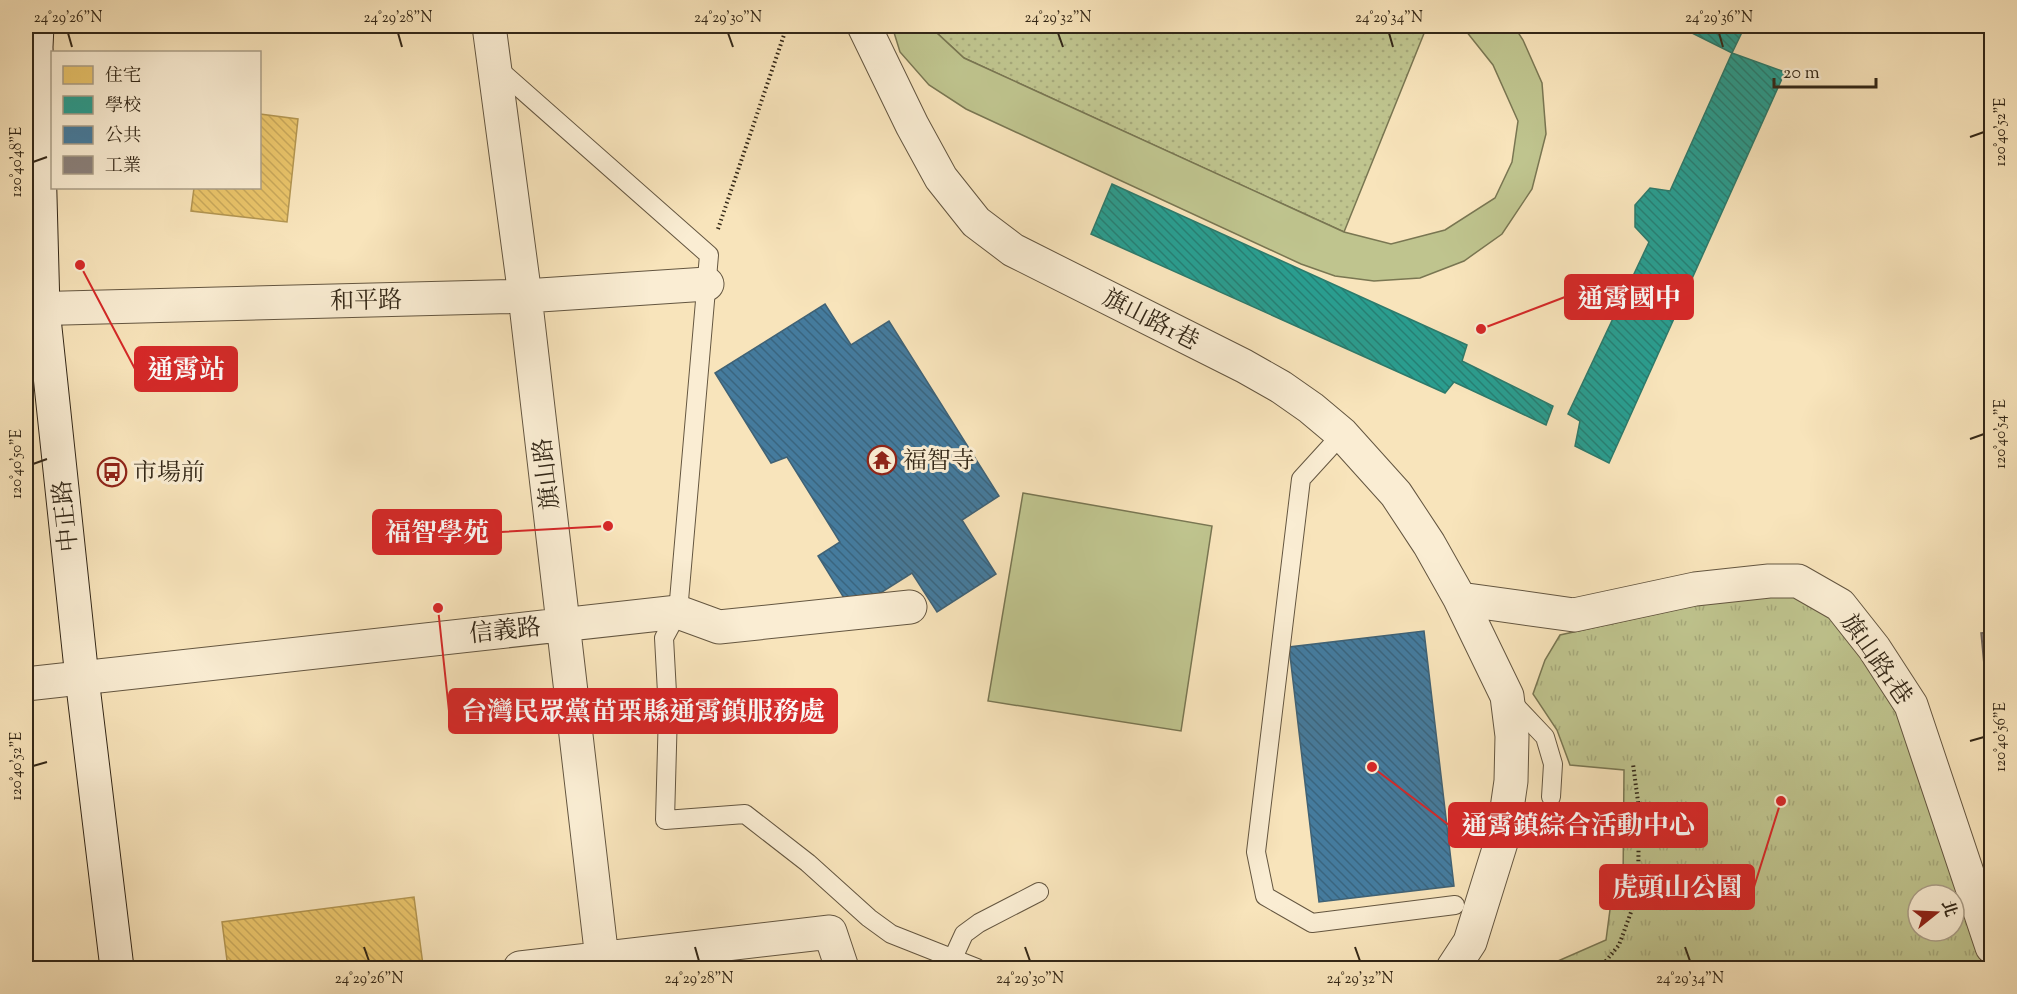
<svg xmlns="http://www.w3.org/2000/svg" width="2017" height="994" viewBox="0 0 2017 994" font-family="'Sorts Mill Goudy','Noto Serif TC',serif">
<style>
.grass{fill:url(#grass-dots);stroke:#797652;stroke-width:1.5}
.park{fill:url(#park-tufts);stroke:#797652;stroke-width:1.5;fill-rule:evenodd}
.pitch{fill:#bfc48e;stroke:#797652;stroke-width:1.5}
.homes{fill:url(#homes-back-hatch);stroke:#b29551;stroke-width:1.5}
.schools{fill:url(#schools-back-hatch);stroke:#2d7a6b;stroke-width:1.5}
.public{fill:url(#public-back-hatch);stroke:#406275;stroke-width:1.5}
.industry{fill:url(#industry-back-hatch);stroke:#70665e;stroke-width:1.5}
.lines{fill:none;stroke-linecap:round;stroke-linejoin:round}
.service-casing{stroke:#645640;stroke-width:20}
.minor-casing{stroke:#645640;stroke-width:35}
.secondary-casing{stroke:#332717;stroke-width:35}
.path{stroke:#332717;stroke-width:4;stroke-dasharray:1.5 3;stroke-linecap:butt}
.service{stroke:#faedd3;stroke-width:18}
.minor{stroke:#faedd3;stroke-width:33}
.secondary{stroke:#faedd3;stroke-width:33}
.ticks{fill:none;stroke:#332717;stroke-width:2}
.labels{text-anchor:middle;stroke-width:6;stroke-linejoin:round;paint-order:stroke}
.street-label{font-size:24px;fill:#332717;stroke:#faedd3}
.poi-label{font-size:24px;fill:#332717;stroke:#faedd3;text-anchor:start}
.leader{fill:none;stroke:#d62828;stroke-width:2}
.callout-dot{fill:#d62828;stroke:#faedd3;stroke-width:2}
.callout{fill:#d62828;stroke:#d62828;stroke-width:2}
.callout-label{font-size:26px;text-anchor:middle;font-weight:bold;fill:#fff}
.neatline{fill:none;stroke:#332717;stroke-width:2}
.ticks-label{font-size:15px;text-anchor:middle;fill:#332717}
</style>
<defs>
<pattern id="grass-dots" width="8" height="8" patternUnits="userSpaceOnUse" patternTransform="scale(1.5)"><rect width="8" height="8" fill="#bfc48e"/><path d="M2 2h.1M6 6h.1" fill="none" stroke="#a5a87a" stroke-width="1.8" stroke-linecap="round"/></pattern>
<pattern id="park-tufts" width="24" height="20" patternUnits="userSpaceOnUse" patternTransform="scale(1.5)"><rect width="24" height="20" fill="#bfc48e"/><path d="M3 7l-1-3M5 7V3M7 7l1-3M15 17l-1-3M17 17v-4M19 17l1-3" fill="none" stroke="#a5a87a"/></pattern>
<pattern id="homes-back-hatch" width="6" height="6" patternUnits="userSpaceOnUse" patternTransform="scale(1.5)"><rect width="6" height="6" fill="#e9c46a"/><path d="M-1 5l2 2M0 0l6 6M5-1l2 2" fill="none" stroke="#c8a85b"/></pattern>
<pattern id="schools-back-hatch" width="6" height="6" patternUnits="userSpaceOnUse" patternTransform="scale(1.5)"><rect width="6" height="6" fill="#2a9d8f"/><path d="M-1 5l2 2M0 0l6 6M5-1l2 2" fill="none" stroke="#258074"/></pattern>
<pattern id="public-back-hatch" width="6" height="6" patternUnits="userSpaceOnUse" patternTransform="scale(1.5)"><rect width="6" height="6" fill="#457b9d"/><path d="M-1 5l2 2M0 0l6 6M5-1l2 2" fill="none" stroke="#3a657f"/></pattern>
<pattern id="industry-back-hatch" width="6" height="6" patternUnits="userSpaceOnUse" patternTransform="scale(1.5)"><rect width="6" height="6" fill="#8a817c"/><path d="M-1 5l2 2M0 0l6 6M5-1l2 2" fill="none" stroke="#716a65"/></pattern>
</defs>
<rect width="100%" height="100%" fill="#f8e4bb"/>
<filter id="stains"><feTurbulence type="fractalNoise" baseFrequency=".00333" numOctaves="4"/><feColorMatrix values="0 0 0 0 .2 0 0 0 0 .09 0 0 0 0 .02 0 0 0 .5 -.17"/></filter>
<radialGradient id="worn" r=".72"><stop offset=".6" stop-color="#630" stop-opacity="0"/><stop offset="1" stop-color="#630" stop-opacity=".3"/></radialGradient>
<path class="grass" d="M935,26H1427L1344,232L964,58L937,33Z"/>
<path class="park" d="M1756,592L1795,594L1819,606L1847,634L1913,739L1979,927L1990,968H1542L1606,940L1613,887L1623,885L1624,770L1570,765L1557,730L1533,694L1545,660L1560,635ZM1918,895H1954V931H1918Z"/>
<path class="pitch" d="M892,26H935L937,33L964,58L1344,232L1391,244L1445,230L1495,198L1512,162L1518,121L1493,65L1466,31L1458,26H1514L1523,40L1542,83L1546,134L1532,189L1502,234L1464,261L1420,278L1374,281L1335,276L1301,264L966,109L929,85L900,52Z
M1023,493L1212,526L1181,731L988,701Z"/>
<path class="homes" d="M260,114L298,119L287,222L191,211L194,188H260Z
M414,897L423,965L394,968H228L222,922Z"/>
<path class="schools" d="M1678,26H1745L1732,53Z
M1732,53L1785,72L1609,463L1575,446L1580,421L1568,414L1649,242L1635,227V205L1650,188L1670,191Z
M1112,184L1467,345L1462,361L1553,406L1546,425L1454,382L1445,393L1091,234Z"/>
<path class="public" d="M825,304L851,345L889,321L999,496L962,520L996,574L937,612L912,573L852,611L818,556L840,542L787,457L771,463L715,373Z
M1424,631L1454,886L1319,902L1289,647Z"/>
<path class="industry" d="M1992,632V749L1981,633Z"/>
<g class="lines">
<g class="service-casing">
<path id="service" d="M496,67L709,255L678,612L664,638L668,711L665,820L745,814L808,863L869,918L891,934L977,968
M1342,434L1301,479L1256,852L1265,896L1312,923L1455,905
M1510,700L1545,737L1553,764L1551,797
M953,958L964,934L979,923L1039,892"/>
</g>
<g class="minor-casing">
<path id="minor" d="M489,26L525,296L602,959
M864,26L912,125L941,178L976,222L1013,250L1244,366L1281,387L1311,408L1342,434L1396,494L1429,544L1460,599L1507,696L1512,736L1511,781L1503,836L1470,942L1453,968
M26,309L525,296L707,284
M1460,599L1574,615L1695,589L1769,581H1798L1840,605L1874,648L1911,705L1992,947
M26,684L678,612L719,627L910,607
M520,968L830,932L842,968"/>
</g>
<g class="secondary-casing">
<path id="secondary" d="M37,26L36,47L43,309L82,678L117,968"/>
</g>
<path class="path" d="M718,229L787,26
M1600,968L1619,945L1638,893L1639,809L1633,764"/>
<use href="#service" class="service"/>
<use href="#minor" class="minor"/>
<use href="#secondary" class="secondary"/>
</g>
<path class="ticks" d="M68,33L72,47M398,33L402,47M728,33L733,47M1058,33L1063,47M1389,33L1393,47M1719,33L1723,47M1970,137L1984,132M33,162L47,157M1970,439L1984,434M33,464L47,459M1970,741L1984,737M33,766L47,762M364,947L369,961M695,947L699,961M1025,947L1030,961M1355,947L1360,961M1685,947L1690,961"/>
<defs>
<g id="temple-ring" transform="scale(1.5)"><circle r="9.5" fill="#faedd3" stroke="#8f2418" stroke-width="1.5"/><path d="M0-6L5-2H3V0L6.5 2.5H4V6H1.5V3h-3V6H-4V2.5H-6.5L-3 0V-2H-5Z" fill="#8f2418"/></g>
<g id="bus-ring" transform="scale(1.5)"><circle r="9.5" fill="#faedd3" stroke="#8f2418" stroke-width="1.5"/><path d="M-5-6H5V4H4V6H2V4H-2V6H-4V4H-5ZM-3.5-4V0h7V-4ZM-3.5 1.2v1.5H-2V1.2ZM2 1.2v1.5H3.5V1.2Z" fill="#8f2418"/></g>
</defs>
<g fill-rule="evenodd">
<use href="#temple-ring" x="882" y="460"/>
<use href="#bus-ring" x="112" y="472"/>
</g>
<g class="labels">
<g class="street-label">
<text transform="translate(366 300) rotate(-1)" y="8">和平路</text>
<text transform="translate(1151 319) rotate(27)" y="8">旗山路1巷</text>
<text transform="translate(546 474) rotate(-97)" y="8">旗山路</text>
<text transform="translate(65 516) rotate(-96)" y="8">中正路</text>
<text transform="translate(505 630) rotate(-6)" y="8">信義路</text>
<text transform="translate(1877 659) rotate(55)" y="8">旗山路1巷</text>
</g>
<g class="poi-label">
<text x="903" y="468">福智寺</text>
<text x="133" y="480">市場前</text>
</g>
</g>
<path class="leader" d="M1481 329L1565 297M80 265L135 369M608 526L501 532M438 608L449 711M1372 767L1449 825M1781 801L1754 887"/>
<g class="callout-dot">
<circle cx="1481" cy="329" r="6"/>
<circle cx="80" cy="265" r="6"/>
<circle cx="608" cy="526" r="6"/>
<circle cx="438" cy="608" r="6"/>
<circle cx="1372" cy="767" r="6"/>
<circle cx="1781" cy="801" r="6"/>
</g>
<g class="callout">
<rect x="1565" y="275" width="128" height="44" rx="6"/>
<rect x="135" y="347" width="102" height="44" rx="6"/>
<rect x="373" y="510" width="128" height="44" rx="6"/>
<rect x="449" y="689" width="388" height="44" rx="6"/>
<rect x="1449" y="803" width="258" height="44" rx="6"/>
<rect x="1600" y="865" width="154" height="44" rx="6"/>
</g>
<g class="callout-label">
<text x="1629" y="307">通霄國中</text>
<text x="186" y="378">通霄站</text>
<text x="437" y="541">福智學苑</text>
<text x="643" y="720">台灣民眾黨苗栗縣通霄鎮服務處</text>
<text x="1578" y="834">通霄鎮綜合活動中心</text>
<text x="1677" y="896">虎頭山公園</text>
</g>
<rect width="2017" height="994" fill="none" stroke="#f8e4bb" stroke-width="66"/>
<rect x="51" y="51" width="210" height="138" fill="#faedd3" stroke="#aa9e88" stroke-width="1.5"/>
<rect x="63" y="66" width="30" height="18" fill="#e9c46a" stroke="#aa9e88" stroke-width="1.5"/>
<text x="105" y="81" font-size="18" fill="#332717">住宅</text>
<rect x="63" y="96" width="30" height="18" fill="#2a9d8f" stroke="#aa9e88" stroke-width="1.5"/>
<text x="105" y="111" font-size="18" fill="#332717">學校</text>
<rect x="63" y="126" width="30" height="18" fill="#457b9d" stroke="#aa9e88" stroke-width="1.5"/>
<text x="105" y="141" font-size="18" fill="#332717">公共</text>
<rect x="63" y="156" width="30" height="18" fill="#8a817c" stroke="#aa9e88" stroke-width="1.5"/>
<text x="105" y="171" font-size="18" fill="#332717">工業</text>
<g transform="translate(1936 913) rotate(72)"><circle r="28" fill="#faedd3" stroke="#aa9e88" stroke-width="1.5"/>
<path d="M0-4.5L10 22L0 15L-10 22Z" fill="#8f2418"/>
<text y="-9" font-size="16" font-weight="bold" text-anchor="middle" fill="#332717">北</text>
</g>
<path d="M1774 78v9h102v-9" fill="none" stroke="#332717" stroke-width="3"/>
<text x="1783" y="78" font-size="18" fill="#332717" stroke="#faedd3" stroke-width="4.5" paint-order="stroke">20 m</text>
<rect x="33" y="33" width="1951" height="928" class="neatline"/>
<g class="ticks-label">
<text x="68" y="22">24°29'26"N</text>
<text x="398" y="22">24°29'28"N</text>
<text x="728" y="22">24°29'30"N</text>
<text x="1058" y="22">24°29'32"N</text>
<text x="1389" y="22">24°29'34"N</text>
<text x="1719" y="22">24°29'36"N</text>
<text transform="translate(2000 132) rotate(-90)" y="5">120°40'52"E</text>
<text transform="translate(16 162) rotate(-90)" y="5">120°40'48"E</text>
<text transform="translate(2000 434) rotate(-90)" y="5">120°40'54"E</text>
<text transform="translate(16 464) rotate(-90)" y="5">120°40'50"E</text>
<text transform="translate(2000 737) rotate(-90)" y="5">120°40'56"E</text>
<text transform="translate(16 766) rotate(-90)" y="5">120°40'52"E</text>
<text x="369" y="983">24°29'26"N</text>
<text x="699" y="983">24°29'28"N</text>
<text x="1030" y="983">24°29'30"N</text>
<text x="1360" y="983">24°29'32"N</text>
<text x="1690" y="983">24°29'34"N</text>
</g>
<rect width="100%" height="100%" filter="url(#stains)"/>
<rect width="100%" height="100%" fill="url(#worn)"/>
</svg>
